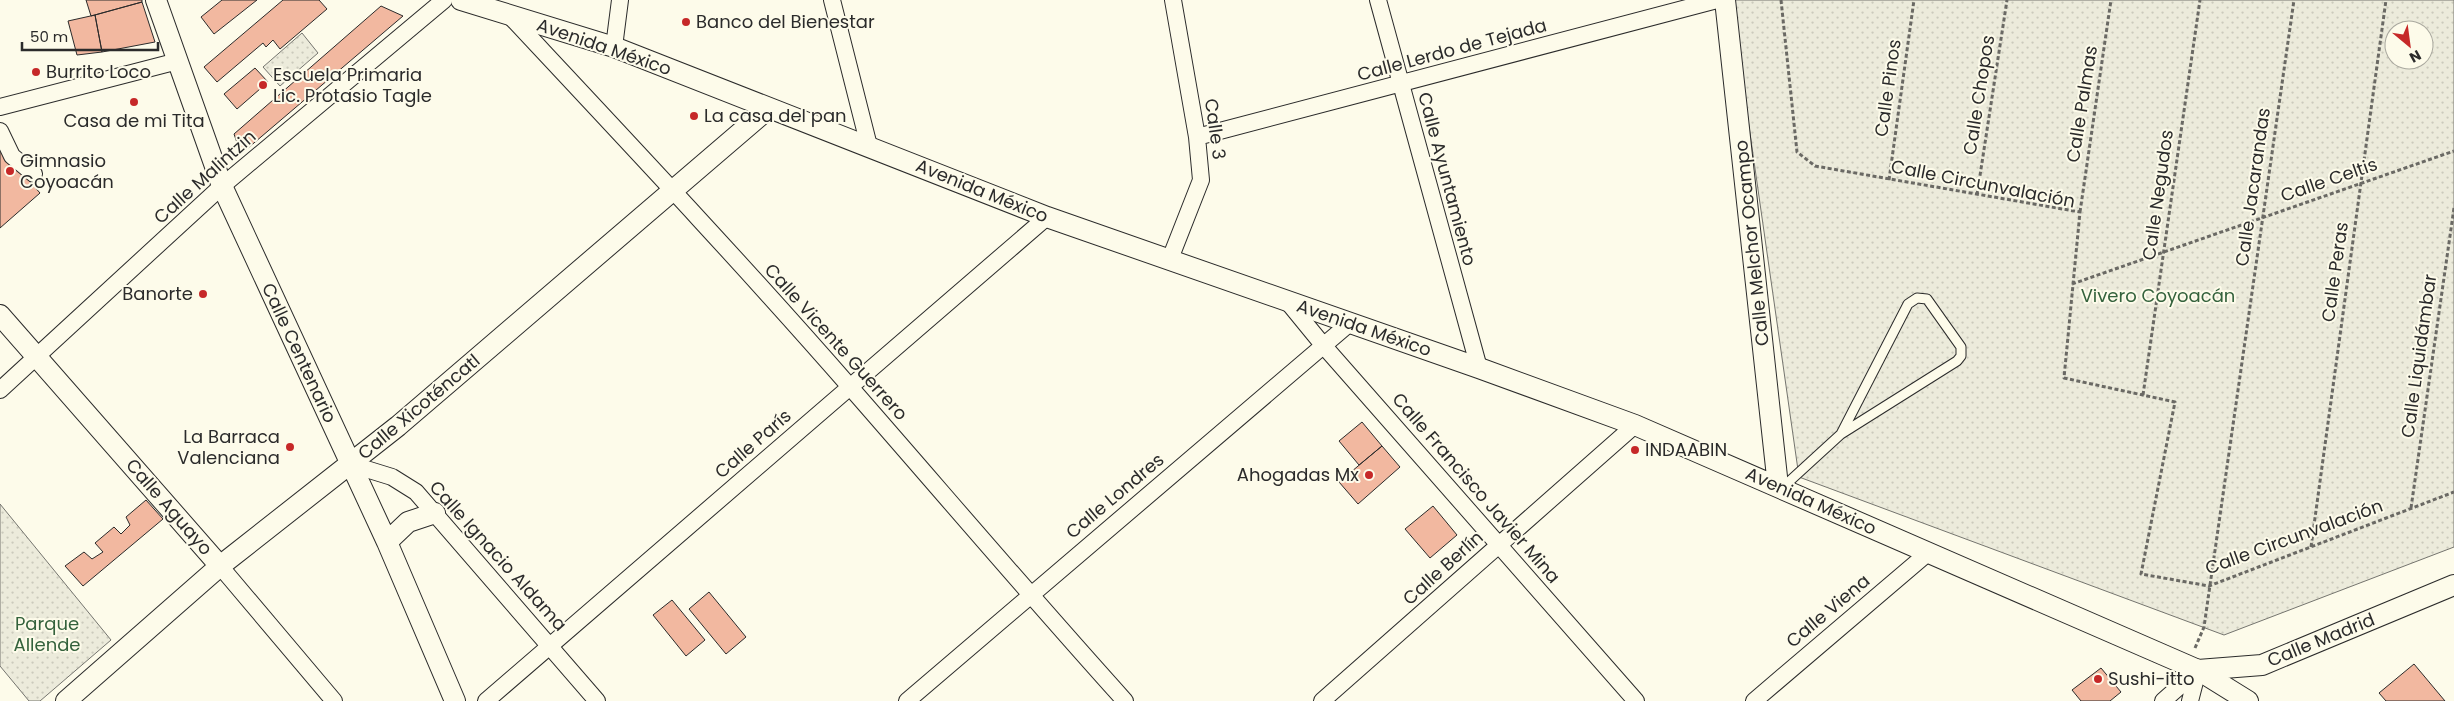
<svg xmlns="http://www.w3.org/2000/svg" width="2454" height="701" viewBox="0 0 2454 701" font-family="Poppins,sans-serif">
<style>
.park{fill:url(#park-dots);stroke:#74746e;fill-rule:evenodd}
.building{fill:#f2b8a0;stroke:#2b2b2b}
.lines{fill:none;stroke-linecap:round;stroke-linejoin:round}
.service-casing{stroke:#2b2b2b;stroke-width:11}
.minor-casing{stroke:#2b2b2b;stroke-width:18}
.tertiary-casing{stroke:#2b2b2b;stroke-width:22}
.path{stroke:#6a6964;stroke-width:3;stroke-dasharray:4 2.5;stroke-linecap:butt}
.service{stroke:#fdfbea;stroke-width:9}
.minor{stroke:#fdfbea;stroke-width:16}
.tertiary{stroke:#fdfbea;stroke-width:20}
.poi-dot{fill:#c62828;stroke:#fdfbea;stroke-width:2}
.labels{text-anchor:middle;stroke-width:4;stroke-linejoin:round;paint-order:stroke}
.poi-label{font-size:18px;fill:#2b2b2b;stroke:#fdfbea;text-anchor:start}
.street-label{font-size:18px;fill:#2b2b2b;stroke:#fdfbea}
.park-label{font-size:18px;fill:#34623c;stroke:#fdfbea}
</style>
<defs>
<pattern id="park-dots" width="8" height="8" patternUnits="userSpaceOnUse" patternTransform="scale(1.25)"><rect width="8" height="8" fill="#ecebdb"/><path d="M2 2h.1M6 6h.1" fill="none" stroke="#cbcabc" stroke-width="1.8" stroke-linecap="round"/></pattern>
</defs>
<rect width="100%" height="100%" fill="#fdfbea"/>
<path class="park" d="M1731,0H2454V547L2224,635L1799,477ZM2394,30H2424V60H2394Z
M302,33L318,53L280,86L263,67Z
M0,504L111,640L40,701H29L0,666Z"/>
<path class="building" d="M86,0H142V2L91,16Z
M222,0H257L214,34L201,17Z
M283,0H319L327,9L280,49L273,40L266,47L263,43L217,82L204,67Z
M142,2L155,42L102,52L95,15Z
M381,6L403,16L241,154L234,134Z
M95,15L102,52L77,55L68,21Z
M255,68L268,82L237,109L224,94Z
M0,148L40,193L0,228Z
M1362,422L1382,446L1359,465L1339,441Z
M1382,446L1400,467L1358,504L1339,482Z
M146,500L163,519L83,586L65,566L84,552L92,559L103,552L95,543L114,527L121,534L130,525L126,517Z
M1433,506L1457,535L1430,558L1405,529Z
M709,592L746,637L726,654L689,609Z
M672,600L705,640L686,656L653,615Z
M2414,664L2445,701H2386L2379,693Z
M2101,668L2121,692L2110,701H2081L2072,690Z"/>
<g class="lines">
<g class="service-casing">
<path id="service" d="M1782,488L1841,434L1957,361L1961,356V347L1927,299L1917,298L1908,304L1841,434"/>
</g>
<g class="minor-casing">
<path id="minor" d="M832,0L869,146
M1378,0L1479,368
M510,16C625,139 740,261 851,388C942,492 1032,598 1125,701
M614,47L620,0
M0,107L178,61
M0,131L12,156L34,174
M1197,137L1717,0
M1170,259L1201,180L1197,137L1173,0
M1287,301L1323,345L1636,701
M0,390L222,186L444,0
M350,464L392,477L416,492L597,701
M220,566L334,701
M486,701L1047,217
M907,701L1350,323
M1322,701L1635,425
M1754,701L1929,552
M2163,701L2198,670
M2190,701L2198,670"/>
</g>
<g class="tertiary-casing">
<path id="tertiary" d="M156,0L222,186L387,542L455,701
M461,0L614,47L1047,217L1479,368L1635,425L2198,670L2248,701
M1725,0L1778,486
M0,315L220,566
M387,542L408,522L435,513
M2198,670L2262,665L2454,585
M66,701L220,566L398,426L769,108"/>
</g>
<path class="path" d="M1781,0L1797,152L1815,166L2080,212L2064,378L2175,402L2141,574L2209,586L2454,492
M1889,180L1914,0
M1977,195L2007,0
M2080,212L2111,0
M2072,284L2454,151
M2143,395L2200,0
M2411,508L2454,208
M2311,547L2386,0
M2195,648L2204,627L2294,0"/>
<use href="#service" class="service"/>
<use href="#minor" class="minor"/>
<use href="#tertiary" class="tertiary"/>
</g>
<g class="poi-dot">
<circle cx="686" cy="22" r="5"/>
<circle cx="36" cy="72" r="5"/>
<circle cx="263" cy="85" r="5"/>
<circle cx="134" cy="102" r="5"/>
<circle cx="694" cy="116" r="5"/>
<circle cx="10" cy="171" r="5"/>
<circle cx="203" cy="294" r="5"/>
<circle cx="290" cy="447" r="5"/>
<circle cx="1635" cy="450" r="5"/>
<circle cx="1369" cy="475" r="5"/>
<circle cx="2098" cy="679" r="5"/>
</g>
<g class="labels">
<g class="poi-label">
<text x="696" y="28">Banco del Bienestar</text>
<text x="46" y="78">Burrito Loco</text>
<text x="273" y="81">Escuela Primaria<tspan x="273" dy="21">Lic. Protasio Tagle</tspan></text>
<text x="704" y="122">La casa del pan</text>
<text x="134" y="127" text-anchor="middle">Casa de mi Tita</text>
<text x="20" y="167">Gimnasio<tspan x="20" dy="21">Coyoacán</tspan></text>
<text x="193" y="300" text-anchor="end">Banorte</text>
<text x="280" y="443" text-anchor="end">La Barraca<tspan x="280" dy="21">Valenciana</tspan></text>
<text x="1645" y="456">INDAABIN</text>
<text x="1359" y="481" text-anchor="end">Ahogadas Mx</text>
<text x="2108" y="685">Sushi-itto</text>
</g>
<g class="street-label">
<text transform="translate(604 47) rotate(19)" y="6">Avenida México</text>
<text transform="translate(1452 50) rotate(-15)" y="6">Calle Lerdo de Tejada</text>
<text transform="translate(1888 88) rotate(-82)" y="6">Calle Pinos</text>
<text transform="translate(1979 95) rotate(-81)" y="6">Calle Chopos</text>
<text transform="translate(2082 104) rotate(-81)" y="6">Calle Palmas</text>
<text transform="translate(1215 129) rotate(82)" y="6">Calle 3</text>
<text transform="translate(205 177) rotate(-42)" y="6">Calle Malintzin</text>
<text transform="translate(1447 179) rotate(75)" y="6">Calle Ayuntamiento</text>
<text transform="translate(2329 180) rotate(-19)" y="6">Calle Celtis</text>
<text transform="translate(1983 184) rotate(11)" y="6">Calle Circunvalación</text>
<text transform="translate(2253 187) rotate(-82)" y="6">Calle Jacarandas</text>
<text transform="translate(982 191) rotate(22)" y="6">Avenida México</text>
<text transform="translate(2158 195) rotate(-82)" y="6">Calle Negudos</text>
<text transform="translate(1752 243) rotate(-96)" y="6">Calle Melchor Ocampo</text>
<text transform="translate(2335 272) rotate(-82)" y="6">Calle Peras</text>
<text transform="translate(1364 328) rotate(19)" y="6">Avenida México</text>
<text transform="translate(836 342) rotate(48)" y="6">Calle Vicente Guerrero</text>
<text transform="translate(299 353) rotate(65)" y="6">Calle Centenario</text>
<text transform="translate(2419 356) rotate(-82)" y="6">Calle Liquidámbar</text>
<text transform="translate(419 407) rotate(-40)" y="6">Calle Xicoténcatl</text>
<text transform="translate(753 444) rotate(-41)" y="6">Calle París</text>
<text transform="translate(1476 488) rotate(49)" y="6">Calle Francisco Javier Mina</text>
<text transform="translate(1115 496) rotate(-40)" y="6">Calle Londres</text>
<text transform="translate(1811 501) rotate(24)" y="6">Avenida México</text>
<text transform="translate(169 507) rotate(49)" y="6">Calle Aguayo</text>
<text transform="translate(2294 537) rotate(-20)" y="6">Calle Circunvalación</text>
<text transform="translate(498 556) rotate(48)" y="6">Calle Ignacio Aldama</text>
<text transform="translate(1443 568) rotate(-42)" y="6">Calle Berlín</text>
<text transform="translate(1828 611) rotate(-40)" y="6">Calle Viena</text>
<text transform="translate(2321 640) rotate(-22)" y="6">Calle Madrid</text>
</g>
<g class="park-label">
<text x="2158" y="302">Vivero Coyoacán</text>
<text x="47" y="630">Parque<tspan x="47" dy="21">Allende</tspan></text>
</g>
</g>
<g transform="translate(2409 45) rotate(151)"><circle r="24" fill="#fdfbea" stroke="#a9a89e"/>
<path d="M0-4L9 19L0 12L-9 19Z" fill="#c62828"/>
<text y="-8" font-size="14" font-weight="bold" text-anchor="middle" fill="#2b2b2b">N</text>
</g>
<path d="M22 42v8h136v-8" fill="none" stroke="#2b2b2b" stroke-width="2.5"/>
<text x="30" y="42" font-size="15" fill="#2b2b2b" stroke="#fdfbea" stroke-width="4" paint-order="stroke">50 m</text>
</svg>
